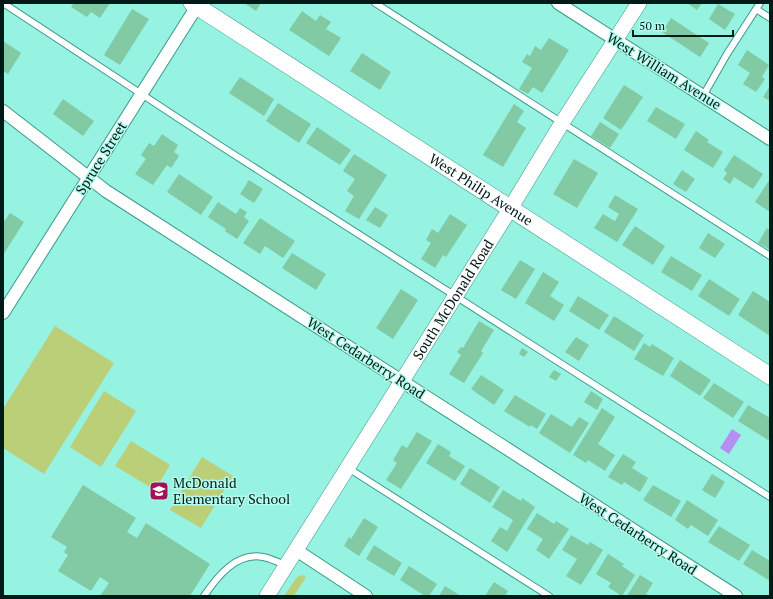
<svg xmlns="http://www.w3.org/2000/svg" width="773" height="599" viewBox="0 0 773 599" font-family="'PT Serif',serif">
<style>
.green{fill:#bacf78}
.water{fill:#b68ef6}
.building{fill:#81caa4}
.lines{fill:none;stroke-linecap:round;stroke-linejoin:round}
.service-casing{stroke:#3a9a8a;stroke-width:8}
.minor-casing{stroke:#3a9a8a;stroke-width:14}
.tertiary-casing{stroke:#3a9a8a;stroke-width:16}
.secondary-casing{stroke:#3a9a8a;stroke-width:18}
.service{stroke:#fff;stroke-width:6}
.minor{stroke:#fff;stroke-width:12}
.tertiary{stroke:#fff;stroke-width:15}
.secondary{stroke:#fff;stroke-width:17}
.labels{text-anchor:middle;stroke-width:3;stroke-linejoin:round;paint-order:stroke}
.street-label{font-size:14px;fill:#001b17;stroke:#b4fced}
.poi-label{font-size:14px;fill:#001b17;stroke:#b4fced;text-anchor:start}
</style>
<rect width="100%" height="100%" fill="#96f2e1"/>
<path class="green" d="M55,326L114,363L44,474L3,448V409Z
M104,391L136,411L101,467L70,447Z
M131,441L170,465L155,490L115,466Z
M202,457L233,476L201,528L170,510Z
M302,575L306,577L294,596H284L297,577Z"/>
<path class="water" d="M732,429L741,435L729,454L720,448Z"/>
<path class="building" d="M74,3H110L100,18L91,12L87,17L71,7Z
M244,3H261L256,11Z
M687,3H702L697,10Z
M718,4L735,14L725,30L709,19Z
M132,9L149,19L120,65L104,55Z
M302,11L316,21L320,15L331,22L326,29L341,38L329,56L289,30Z
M671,18L709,43L700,57L662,32Z
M549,38L569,50L542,93L533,87L528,94L519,89L532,68L522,62L527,54L530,56L535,46L541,50Z
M3,41L21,53L8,74L3,71Z
M747,50L769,65L762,77L765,79L756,92L743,84L750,73L738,65Z
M362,53L391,72L380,90L350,71Z
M240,77L274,99L264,116L229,93Z
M624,85L643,97L621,130L603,118Z
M770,86V101L763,97Z
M63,99L94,121L83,136L53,114Z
M278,103L311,124L299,143L266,121Z
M514,104L524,111L517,122L526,128L503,167L483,155Z
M656,107L685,124L676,139L647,121Z
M600,122L619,134L610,148L591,136Z
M317,127L351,150L340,165L306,143Z
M696,131L709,140L707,142L723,152L713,168L684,150Z
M162,134L178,145L174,152L179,156L171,168L167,165L153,185L135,174L146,159L141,155L149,143L154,146Z
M354,154L387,175L359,219L345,211L354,196L347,191L355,179L343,171Z
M734,155L763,174L753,189L734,177L730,184L723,179L727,173L724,170Z
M574,159L598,173L577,208L553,194Z
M682,170L695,179L686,192L673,184Z
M179,174L213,197L201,215L167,192Z
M770,179V212L755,202Z
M249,180L263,189L254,203L240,194Z
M615,195L638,209L617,242L594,228L603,214L615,221L619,214L608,207Z
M218,202L236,214L240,208L247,212L244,217L249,221L237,239L225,231L226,229L208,217Z
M375,207L388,215L380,228L366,220Z
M10,213L24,222L3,255V223Z
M450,214L467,225L446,257L443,255L435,268L421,259L431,243L426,240L432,229L438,233Z
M260,218L295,241L283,258L265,246L260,254L243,243Z
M635,226L665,246L653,265L622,245Z
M767,228L770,230V250L758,243Z
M708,233L725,244L715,258L699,248Z
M292,253L326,274L316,290L282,268Z
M671,256L702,275L692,291L661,272Z
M520,260L535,269L516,299L501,290Z
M543,272L559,282L550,296L564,305L554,321L525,303Z
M709,279L740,299L729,316L698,296Z
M401,289L418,300L393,339L376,328Z
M753,291L770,302V336L738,315Z
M578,296L609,315L599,330L569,311Z
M614,316L644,335L634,351L604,332Z
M479,321L494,330L481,351L483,353L464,383L449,374L461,355L457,352L461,347L463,348Z
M576,337L589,345L579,361L565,352Z
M644,343L650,347L652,344L674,358L663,376L634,359Z
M522,348L528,352L524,357L519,354Z
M680,360L711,380L700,396L670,376Z
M554,370L561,374L556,381L549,377Z
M481,375L504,390L494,405L471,389Z
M714,383L744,402L733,418L703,398Z
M591,391L603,399L597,410L584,402Z
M515,395L546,414L537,429L531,425L530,427L504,411Z
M748,405L770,418V437L768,440L738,421Z
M602,408L615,417L598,444L615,455L605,471L588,460L586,463L573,455Z
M551,414L572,427L579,417L589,423L570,453L539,433Z
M417,432L432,441L401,489L386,480L397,463L393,460L402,445L407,448Z
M438,444L451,452L449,456L465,466L455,481L426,463Z
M623,454L636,462L632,468L648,478L640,492L624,482L622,485L608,477Z
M470,468L500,487L490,503L460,484Z
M712,474L725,482L715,498L702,490Z
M83,485L136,518L127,532L137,538L146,523L210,564L190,596H100L109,583L100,577L91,591L58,571L68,555L64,552L67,547L51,537Z
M653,485L681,501L671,517L643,500Z
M503,490L521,501L522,498L535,507L507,552L491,541L500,527L507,531L513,520L492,507Z
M687,500L718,520L708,536L691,525L688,529L675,520Z
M537,513L554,524L556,521L569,529L549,559L536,550L543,539L527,529Z
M364,518L378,527L359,556L344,546L349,537L351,539Z
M719,526L750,545L739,561L708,542Z
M571,535L588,545L590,542L603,550L581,585L566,576L577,559L562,550Z
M374,545L402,563L394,576L366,559Z
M752,550L770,561V581L743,564Z
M608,554L624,564L622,566L635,575L622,596L608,587L611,583L596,574Z
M409,566L437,584L429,596H425L400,580Z
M640,575L653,583L646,594L649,596H627Z
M494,582L508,591L505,596H485Z
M445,586L461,596H439Z"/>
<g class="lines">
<g class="service-casing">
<path id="service" d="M3,3L219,145L770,497
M375,3L770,256
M756,9L770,18
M703,96L727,54L760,3
M348,468L549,596
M204,596C217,577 236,552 263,557C270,558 279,563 286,565"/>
</g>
<g class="minor-casing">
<path id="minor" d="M558,3L770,139
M3,111L106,191L736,596
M3,313L199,3
M296,550L366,596"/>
</g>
<g class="tertiary-casing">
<g id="tertiary">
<path id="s1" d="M267,596L510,209L562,123L639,3"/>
</g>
</g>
<g class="secondary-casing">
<g id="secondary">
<path id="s2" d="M192,3L770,376"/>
</g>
</g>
<use href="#service" class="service"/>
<use href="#minor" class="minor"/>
<use href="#tertiary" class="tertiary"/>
<use href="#secondary" class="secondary"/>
</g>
<defs>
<g id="school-square" transform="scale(1)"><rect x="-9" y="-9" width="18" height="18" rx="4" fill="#a31256" stroke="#b4fced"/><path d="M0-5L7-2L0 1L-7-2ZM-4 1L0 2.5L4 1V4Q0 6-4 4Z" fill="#fff"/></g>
</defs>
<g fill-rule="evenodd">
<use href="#school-square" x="159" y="491"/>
</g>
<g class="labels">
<g class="street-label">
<text transform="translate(664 71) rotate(32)" y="5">West William Avenue</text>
<text transform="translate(101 158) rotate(-58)" y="5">Spruce Street</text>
<text dy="5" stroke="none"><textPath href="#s2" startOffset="344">West Philip Avenue</textPath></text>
<text dy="5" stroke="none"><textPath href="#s1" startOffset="350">South McDonald Road</textPath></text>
<text transform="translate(366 358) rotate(33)" y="5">West Cedarberry Road</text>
<text transform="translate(638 534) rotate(33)" y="5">West Cedarberry Road</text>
</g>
<g class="poi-label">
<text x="173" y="488">McDonald<tspan x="173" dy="16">Elementary School</tspan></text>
</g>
</g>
<rect width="773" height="599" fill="none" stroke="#001b17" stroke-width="8"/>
<path d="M633 30v6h100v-6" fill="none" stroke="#001b17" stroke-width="2"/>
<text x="639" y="30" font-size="12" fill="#001b17" stroke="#b4fced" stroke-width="3" paint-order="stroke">50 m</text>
</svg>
